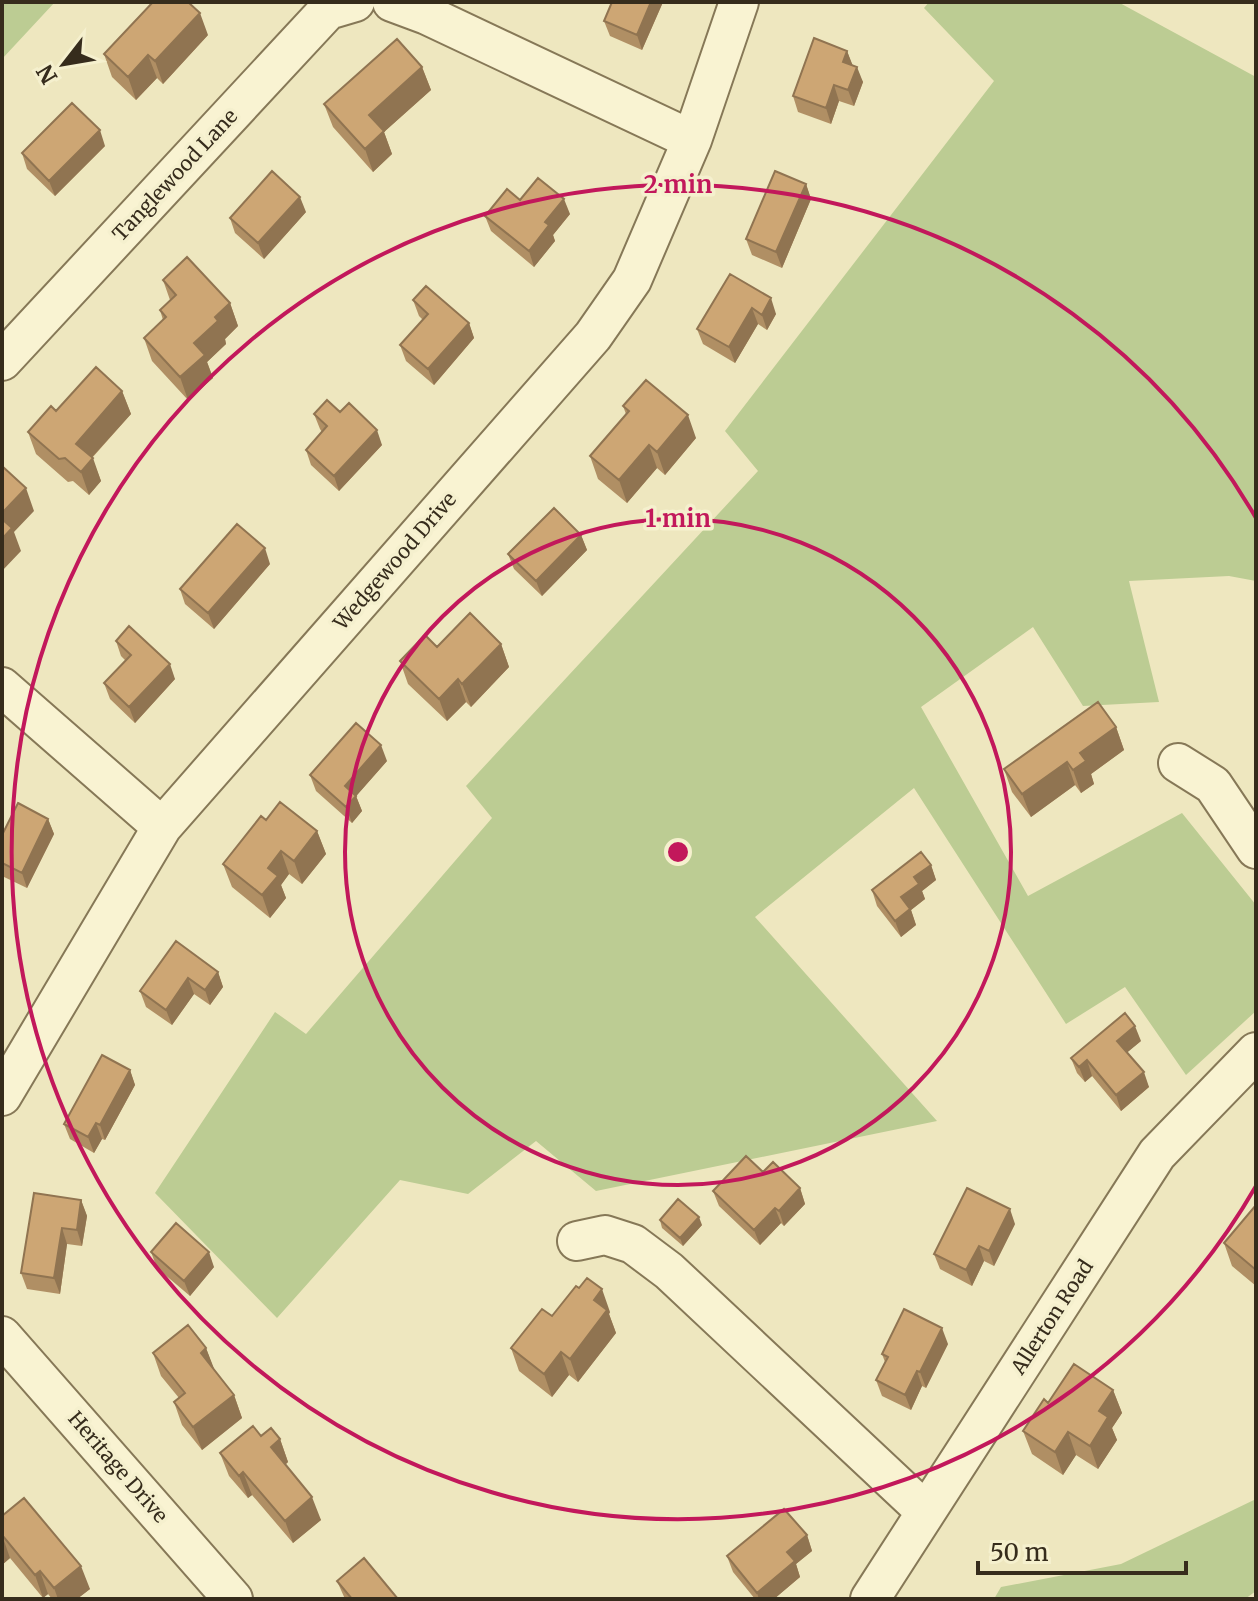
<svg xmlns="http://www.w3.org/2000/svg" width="1258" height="1601" viewBox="0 0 1258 1601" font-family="Merriweather,serif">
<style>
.green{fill:#bccc93}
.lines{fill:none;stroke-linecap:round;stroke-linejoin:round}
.minor-casing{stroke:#867857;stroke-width:42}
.minor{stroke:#f9f3d2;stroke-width:38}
.wall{fill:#b08f64}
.shaded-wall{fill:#907451}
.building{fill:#cda674;stroke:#907451;stroke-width:2}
.ring{fill:none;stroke:#c2185b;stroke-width:4}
.labels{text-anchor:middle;stroke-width:7;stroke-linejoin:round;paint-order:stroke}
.street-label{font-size:20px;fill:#362c1c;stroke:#f5f0ce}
.centre{fill:#c2185b;stroke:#f5f0ce;stroke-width:4}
.ring-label{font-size:24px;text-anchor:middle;font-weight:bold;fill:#c2185b;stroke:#f5f0ce;stroke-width:7;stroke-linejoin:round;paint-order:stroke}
</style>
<rect width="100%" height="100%" fill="#eee7bf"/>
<path class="green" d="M2,2H55L2,59Z
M929,2H1118L1256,77V581L1229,576L1129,581L1159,702L1083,706L1033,627L921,707L1028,896L1182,813L1256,905V1011L1186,1075L1125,987L1066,1024L914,788L755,917L937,1121L596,1191L536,1141L468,1194L400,1180L277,1318L155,1193L275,1012L306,1034L492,818L466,786L758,471L725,431L994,81L924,8Z
M1256,1499V1591L1245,1599H994L1001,1587L1121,1564Z"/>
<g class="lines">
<g class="minor-casing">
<path id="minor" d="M392,2L427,15L692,140
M2,361L328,10L355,2
M2,687L162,827
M1178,763L1213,785L1256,849
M2,1096L162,827L593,336L632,280L692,140L739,2
M577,1241L605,1235L633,1244L669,1271L926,1512
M2,1336L233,1599
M870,1599L1157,1154L1256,1052"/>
</g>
<use href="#minor" class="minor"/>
</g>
<path class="wall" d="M663,2L642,50L610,36L604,21Z
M208,35L163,84L157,78L136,100L112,77L104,54Z
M847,51L852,65L863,82L854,106L839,101L831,124L798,112L793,96Z
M422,67L431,90L384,132L392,154L373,172L333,127L324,104Z
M105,146L55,196L27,169L22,153Z
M806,184L811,199L782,268L752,255L746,239Z
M520,200L570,214L553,235L555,241L534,267L491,231L485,216Z
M306,212L264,259L235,233L230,218Z
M730,274L776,314L767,330L758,324L735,363L703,344L697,329Z
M163,280L230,303L238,326L225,339L226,344L207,362L213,378L188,400L152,361L144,338L163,320L160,310L170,300Z
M413,300L469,323L474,338L434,385L406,361L400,345L423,320L419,316Z
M122,391L131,414L92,458L101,481L89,495L73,481L68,482L36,454L28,432L56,411Z
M623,406L696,438L665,475L657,468L627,503L598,479L590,456L626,414Z
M340,412L382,445L339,491L311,465L306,450L322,432L320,429L314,414Z
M581,535L587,550L542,596L514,569L508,554Z
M270,564L214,629L185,604L180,589Z
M116,641L175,679L135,723L110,699L104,683L126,661L121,656Z
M501,644L509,667L471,707L466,702L447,721L408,684L400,661L437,647Z
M1116,727L1124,750L1091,774L1094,784L1081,793L1075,785L1031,817L1012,792L1004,769Z
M387,761L356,796L362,811L352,823L316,791L310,775Z
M48,819L54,834L27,888L2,876V835Z
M266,820L317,831L326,854L302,884L289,874L281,885L286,898L270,918L232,887L223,864Z
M931,865L936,880L922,891L925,899L911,910L916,925L901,937L877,906L872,890Z
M218,972L223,987L210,1005L194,994L172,1025L146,1007L140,991Z
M1141,1041L1127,1052L1149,1087L1121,1111L1092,1076L1085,1082L1077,1073L1071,1058Z
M130,1070L135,1085L105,1140L102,1139L94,1153L70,1139L64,1124Z
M763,1172L800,1188L805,1204L784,1226L781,1223L760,1245L719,1206L713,1191Z
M81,1200L87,1216L82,1246L67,1244L60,1294L27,1289L21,1273Z
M1256,1205V1286L1232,1266L1224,1243Z
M660,1220L702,1225L683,1246L662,1228Z
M1015,1224L994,1266L984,1261L972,1286L940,1269L934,1254Z
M151,1252L214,1267L190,1296L157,1268Z
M610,1312L609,1314L616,1333L578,1382L569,1375L552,1397L519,1371L511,1348L552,1316Z
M948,1344L926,1388L922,1386L911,1410L882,1396L876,1380L885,1362L882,1354Z
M206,1348L214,1370L234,1395L242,1418L202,1450L182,1425L174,1402L179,1398L161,1376L153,1353Z
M1113,1390L1122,1413L1112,1428L1117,1440L1098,1469L1076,1455L1063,1475L1032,1454L1023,1431L1048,1403Z
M261,1436L280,1439L288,1462L285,1465L321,1520L293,1543L252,1495L248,1498L229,1476L220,1453Z
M2,1516L90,1589L77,1599H52L48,1594L43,1598L10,1558L2,1565Z
M807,1535L812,1551L796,1564L800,1577L774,1599H755L733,1572L727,1556Z
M337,1581L398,1599H345Z"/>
<path class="shaded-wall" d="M651,2H663L642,50L637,35Z
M200,13L208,35L163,84L155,61Z
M847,51L853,66L843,62Z
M148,55L157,78L136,100L128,77Z
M422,67L431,90L384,132L392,154L373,172L365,149L369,115Z
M857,67L863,82L854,106L848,90Z
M834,85L839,101L831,124L826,108Z
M100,130L105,146L55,196L49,181Z
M806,184L811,199L782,268L776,252Z
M300,197L306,212L264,259L258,243Z
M564,199L570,214L553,235L555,241L534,267L529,251L545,222Z
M771,298L776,314L767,330L762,315Z
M230,303L238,326L225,339L226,344L207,362L213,378L188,400L180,377L194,343L215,317Z
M752,308L758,324L735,363L729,347Z
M469,323L474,338L434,385L428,369Z
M122,391L131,414L84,466L76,444Z
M688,415L696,438L665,475L657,452Z
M377,430L382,445L339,491L334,476Z
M649,445L657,468L627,503L619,480Z
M93,458L101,481L89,495L81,472Z
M26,488L34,511L14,532L21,551L2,571V513Z
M581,535L587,550L542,596L536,581Z
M265,548L270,564L214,629L208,613Z
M501,644L509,667L471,707L462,684Z
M170,664L175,679L135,723L129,707Z
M458,679L466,702L447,721L439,699Z
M1116,727L1124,750L1091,774L1094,784L1081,793L1073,770L1080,753Z
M381,745L387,761L351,802L345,786Z
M1067,762L1075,785L1031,817L1022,794Z
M356,796L362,811L352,823L346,807Z
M48,819L54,834L27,888L22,873Z
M317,831L326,854L302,884L294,861Z
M281,851L289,874L281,885L286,898L270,918L262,895L268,868Z
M931,865L936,880L922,891L925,899L911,910L916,925L901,937L895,921L901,897L914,877Z
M218,972L223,987L210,1005L205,990Z
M188,978L194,994L172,1025L166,1010Z
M1135,1026L1141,1041L1123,1056L1117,1041Z
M1087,1060L1092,1076L1085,1082L1079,1067Z
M130,1070L135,1085L105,1140L100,1125Z
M1144,1072L1149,1087L1121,1111L1116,1095Z
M96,1123L102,1139L94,1153L88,1137Z
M800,1188L805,1204L784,1226L779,1211Z
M81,1200L87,1216L82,1246L77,1230Z
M775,1208L781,1223L760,1245L754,1230Z
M1010,1209L1015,1224L994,1266L989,1251Z
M699,1217L702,1225L683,1246L680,1238Z
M62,1228L67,1244L60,1294L54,1278Z
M979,1246L984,1261L972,1286L966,1270Z
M209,1252L214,1267L190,1296L184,1281Z
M602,1289L610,1312L609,1314L616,1333L578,1382L570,1359L594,1300Z
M942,1328L948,1344L926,1388L920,1372Z
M206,1348L215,1371L201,1353Z
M561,1352L569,1375L552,1397L544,1374Z
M917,1371L922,1386L911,1410L905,1395Z
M1113,1390L1122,1413L1112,1428L1117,1440L1098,1469L1090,1446L1099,1411Z
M234,1395L242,1418L202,1450L193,1427Z
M1068,1432L1076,1455L1063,1475L1055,1452Z
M280,1439L288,1462L279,1470L271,1447Z
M243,1472L252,1495L248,1498L239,1476Z
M312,1497L321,1520L293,1543L285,1521Z
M2,1535L10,1558L2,1565Z
M807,1535L812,1551L796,1564L800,1577L774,1599H759L757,1593L787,1552Z
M81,1566L90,1589L77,1599H58L54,1588Z
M40,1571L48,1594L43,1598L35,1575Z"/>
<path class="building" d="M153,2H188L200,13L155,61L148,55L128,77L104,54Z
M612,2H651L637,35L604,21Z
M814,38L847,51L843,62L857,67L848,90L834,85L826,108L793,96Z
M397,39L422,67L369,115L384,131L365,149L324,104Z
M72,103L100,130L49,181L22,153Z
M272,171L300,197L258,243L230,218Z
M775,171L806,184L776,252L746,239Z
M538,178L564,199L545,222L549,225L529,251L485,216L507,189L520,200Z
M187,257L230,303L215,317L218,321L194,343L205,355L180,377L144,338L166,317L160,310L176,295L163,280Z
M730,274L771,298L762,315L752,308L729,347L697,329Z
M426,286L469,323L428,369L400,345L428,314L413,300Z
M96,367L122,391L76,444L93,458L81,472L65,458L59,459L28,432L51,406L56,411Z
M646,380L688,415L657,452L649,445L619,480L590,456L629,411L623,406Z
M327,400L340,412L349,403L377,430L334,476L306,450L327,426L314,414Z
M2,466L26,488L2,513Z
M554,508L581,535L536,581L508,554Z
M2,519L12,528L2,539Z
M237,524L265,548L208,613L180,589Z
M470,613L501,644L462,684L458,679L439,699L400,661L425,635L437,647Z
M129,626L170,664L129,707L104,683L131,655L116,641Z
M1098,702L1116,727L1080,753L1086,761L1073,770L1067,762L1022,794L1004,769Z
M356,723L381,745L345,786L356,796L346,807L310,775Z
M280,802L317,831L294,861L281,851L268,868L278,876L262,895L223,864L261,816L266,820Z
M18,803L48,819L22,873L2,863V835Z
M921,852L931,865L914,877L919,884L901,897L910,909L895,921L872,890Z
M176,941L218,972L205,990L188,978L166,1010L140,991Z
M1125,1013L1135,1026L1117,1041L1144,1072L1116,1095L1087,1060L1079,1067L1071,1058Z
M102,1055L130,1070L100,1125L96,1123L88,1137L64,1124Z
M746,1156L763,1172L773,1162L800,1188L779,1211L775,1208L754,1230L713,1191Z
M967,1188L1010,1209L989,1251L979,1246L966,1270L934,1254Z
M34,1193L81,1200L77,1230L62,1228L54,1278L21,1273Z
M678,1199L699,1217L680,1238L660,1220Z
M1256,1205V1270L1224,1243Z
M176,1223L209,1252L184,1281L151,1252Z
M587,1278L602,1289L594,1300L607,1310L570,1359L561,1352L544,1374L511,1348L542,1309L552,1316L576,1286L579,1288Z
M904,1309L942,1328L920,1372L917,1371L905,1395L876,1380L888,1357L882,1354Z
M188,1325L206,1348L201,1353L234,1395L193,1427L174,1402L185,1393L153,1353Z
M1074,1364L1113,1390L1099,1411L1108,1417L1090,1446L1068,1432L1055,1452L1023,1431L1044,1399L1048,1403Z
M253,1426L261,1436L271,1428L280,1439L271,1447L312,1497L285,1521L243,1472L239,1476L220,1453Z
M24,1498L81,1566L54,1588L40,1571L35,1575L2,1535V1516Z
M784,1509L807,1535L787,1552L795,1561L757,1593L727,1556Z
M364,1558L398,1599H352L337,1581Z"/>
<g class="ring">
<circle cx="678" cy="852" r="333"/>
<path d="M1256 1186A667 667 0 1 1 1256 518"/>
</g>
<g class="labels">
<g class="street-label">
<text transform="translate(175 175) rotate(-47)" y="7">Tanglewood Lane</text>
<text transform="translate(395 561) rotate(-49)" y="7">Wedgewood Drive</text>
<text transform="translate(1052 1317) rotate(-57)" y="7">Allerton Road</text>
<text transform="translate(118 1467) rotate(49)" y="7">Heritage Drive</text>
</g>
</g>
<circle cx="678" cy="852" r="12" class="centre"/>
<g class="ring-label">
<text x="678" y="193">2 min</text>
<text x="678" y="527">1 min</text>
</g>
<rect width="1258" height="1601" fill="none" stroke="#362c1c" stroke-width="8"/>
<g transform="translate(64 64) rotate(239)" stroke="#f5f0ce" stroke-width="6" paint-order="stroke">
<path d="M0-6L14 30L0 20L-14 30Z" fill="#362c1c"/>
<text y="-12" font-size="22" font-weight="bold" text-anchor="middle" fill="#362c1c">N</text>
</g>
<path d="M978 1561v12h208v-12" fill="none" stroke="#362c1c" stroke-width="4"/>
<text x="990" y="1561" font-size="24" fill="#362c1c" stroke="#f5f0ce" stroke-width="6" paint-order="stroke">50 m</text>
</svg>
